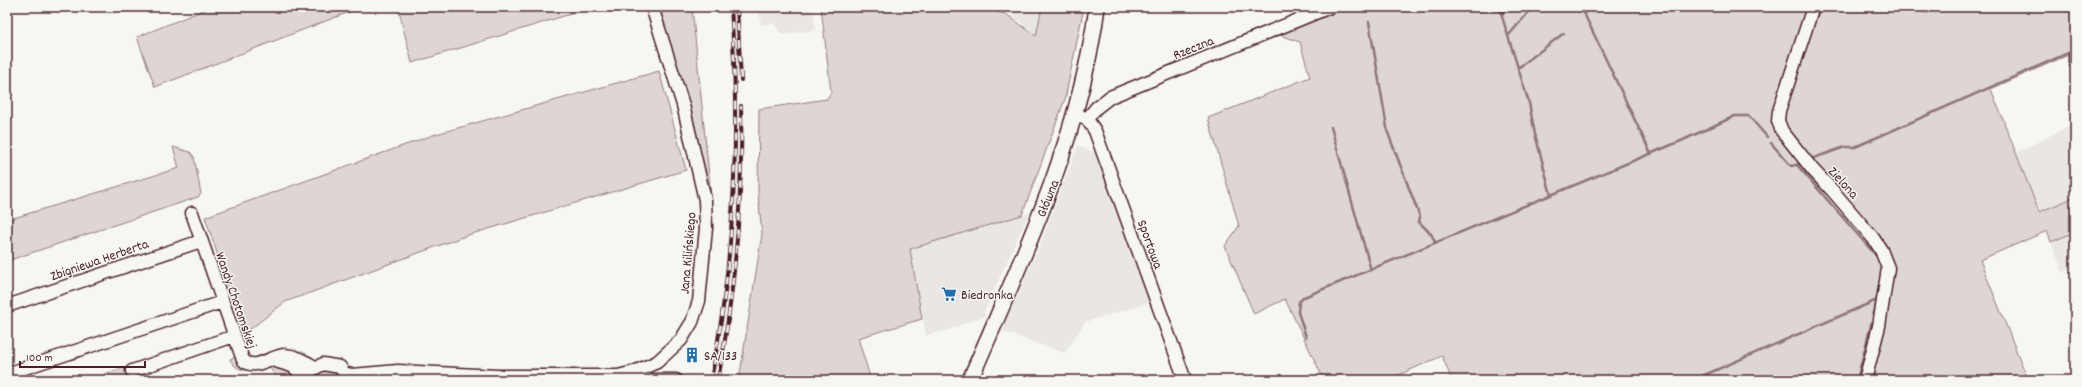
<svg xmlns="http://www.w3.org/2000/svg" width="2082" height="387" viewBox="0 0 2082 387" font-family="Dekko,sans-serif">
<style>
.built{fill:#e9e6e3}
.green{fill:#ddd6d5;stroke:#947a80}
.water{fill:#bbadae;stroke:#8e747a}
.lines{fill:none;stroke-linecap:round;stroke-linejoin:round}
.stream{stroke:#8e747a;stroke-width:2.5}
.minor-casing{stroke:#4a1f2b;stroke-width:15}
.major-casing{stroke:#4a1f2b;stroke-width:18}
.minor{stroke:#f6f6f2;stroke-width:12}
.major{stroke:#f6f6f2;stroke-width:15}
.rail-casing{stroke:#4a1f2b;stroke-width:4}
.rail{stroke:#f6f6f2;stroke-width:2.5;stroke-dasharray:8;stroke-linecap:butt}
.labels{text-anchor:middle;stroke-width:3;stroke-linejoin:round;paint-order:stroke}
.street-label{font-size:14px;fill:#4a1f2b;stroke:#f6f6f2}
.poi-label{font-size:14px;fill:#4a1f2b;stroke:#f6f6f2;text-anchor:start}
</style>
<rect width="100%" height="100%" fill="#f6f6f2"/>
<filter id="ink" filterUnits="userSpaceOnUse"><feTurbulence type="fractalNoise" baseFrequency=".025" numOctaves="2"/><feDisplacementMap in="SourceGraphic" scale="8" xChannelSelector="R" yChannelSelector="G"/><feConvolveMatrix kernelMatrix="1 2 1 2 8 2 1 2 1" color-interpolation-filters="sRGB"/></filter>
<g filter="url(#ink)">
<path class="built" d="M759,7H813L816,30L782,34L773,23L761,25Z
M996,7H1042L1037,36L1004,9Z
M2075,123V197L2039,212L2016,153Z
M1078,146L1096,153L1151,302L1085,322L1065,353L1001,331L1039,247Z
M1029,213L984,312V316L948,330L926,335L910,249Z
M2075,232V267L2063,272L2051,242Z"/>
<path class="green" d="M211,7H362L155,87L137,37Z
M398,7H593L412,63Z
M658,7H692L711,196L684,92Z
M821,7H973L1006,14L1036,36L1042,7H1084L1065,99L1022,215L910,249L922,319L858,338L871,380H739L762,234L758,193L759,109L827,99L831,92Z
M1341,7H2075V52L1991,89L2039,212L2075,197V232L2051,242L2047,231L1980,260L2028,380H1452L1442,356L1387,380H1324L1285,299L1254,314L1225,246L1239,226L1208,118L1310,77L1300,42L1277,34Z
M659,71L686,170L465,236L285,302L244,334L205,217L433,135Z
M173,147L190,152L194,157L201,194L198,197L7,261V220L179,168Z
M236,357L265,365L284,366L301,380H279L269,367C255,370 237,375 230,359Z
M128,367L132,380H106L104,374Z
M326,370L335,373L341,380H313L317,374Z"/>
<path class="water" d="M1920,7H1934L1928,13L1922,12Z"/>
<g class="lines">
<path class="stream" d="M1499,7L1529,103L1535,134L1551,195
M1581,7L1651,154
M1502,16L1505,7
M1369,22L1388,133L1420,217L1419,222L1431,234L1436,243
M1508,36L1533,7
M1518,68L1564,33
M1331,127L1371,270
M1771,143L1791,166L1800,164
M1811,159L1845,147H1855L2075,50
M1797,165L1879,259
M1306,337L1298,312L1299,302L1304,297L1681,141L1735,116H1749L1767,137
M1693,380L1877,300
M1857,380L1878,297"/>
<g class="minor-casing">
<path id="minor" d="M1813,7L1779,111L1778,121L1782,131L1813,170L1832,190L1873,238L1881,250L1888,268L1879,326L1865,380
M2075,57V62
M1075,113L1087,119L1095,131L1185,380
M1087,119L1096,108L1110,97L1330,7
M192,213L243,360C255,372 272,355 285,355C297,356 306,362 315,367
M7,306L201,241
M272,360L292,366L306,377
M132,371L234,336
M7,374L222,302
M346,374L352,375L398,371L497,376H618L634,372L657,362L681,340L692,322L699,301L706,228L705,200L683,105L652,7
M624,376L644,380H676
M305,380L310,371L323,364L340,367L349,380"/>
</g>
<g class="major-casing">
<path id="major" d="M970,380C1022,259 1080,139 1097,7"/>
</g>
<use href="#minor" class="minor"/>
<use href="#major" class="major"/>
<g class="rail-casing">
<path id="rail" d="M737,7L741,80
M711,380C735,257 740,132 731,7
M718,380C735,290 743,197 741,106"/>
</g>
<use href="#rail" class="rail"/>
</g>
</g>
<defs>
<g id="supermarket-bare" transform="scale(1.2)"><path d="M-6-5.5h2.5l.6 2H6L4.5 2H-2.5L-4.4-4H-6ZM-1.5 3.2a1.3 1.3 0 1 0 .1 0ZM3 3.2a1.3 1.3 0 1 0 .1 0Z" fill="#1f6fb2" stroke="#f6f6f2" stroke-width="2.5" paint-order="stroke"/></g>
<g id="building-bare" transform="scale(1.2)"><path d="M-4-6H4V6H1V3H-1V6H-4ZM-2.5-4.3h1.7v1.8h-1.7ZM.8-4.3h1.7v1.8H.8ZM-2.5-1h1.7V.8h-1.7ZM.8-1h1.7V.8H.8Z" fill="#1f6fb2" stroke="#f6f6f2" stroke-width="2.5" paint-order="stroke"/></g>
</defs>
<g fill-rule="evenodd">
<use href="#supermarket-bare" x="949" y="294"/>
<use href="#building-bare" x="692" y="355"/>
</g>
<g class="labels">
<g class="street-label">
<text transform="translate(1193 47) rotate(-22)" y="5">Rzeczna</text>
<text transform="translate(1844 182) rotate(48)" y="5">Zielona</text>
<text transform="translate(1047 198) rotate(-68)" y="5">Główna</text>
<text transform="translate(1151 244) rotate(70)" y="5">Sportowa</text>
<text transform="translate(687 253) rotate(-85)" y="5">Jana Kilińskiego</text>
<text transform="translate(99 259) rotate(-19)" y="5">Zbigniewa Herberta</text>
<text transform="translate(237 300) rotate(71)" y="5">Wandy Chotomskiej</text>
</g>
<g class="poi-label">
<text x="961" y="299">Biedronka</text>
<text x="704" y="360">SA/133</text>
</g>
</g>
<rect width="2082" height="387" fill="none" stroke="#f6f6f2" stroke-width="24"/>
<rect x="12" y="12" width="2058" height="363" fill="none" stroke="#4a1f2b" stroke-width="1.5" filter="url(#ink)"/>
<path d="M20 361v6h125v-6" fill="none" stroke="#4a1f2b" stroke-width="2"/>
<text x="26" y="361" font-size="12" fill="#4a1f2b" stroke="#f6f6f2" stroke-width="3" paint-order="stroke">100 m</text>
</svg>
